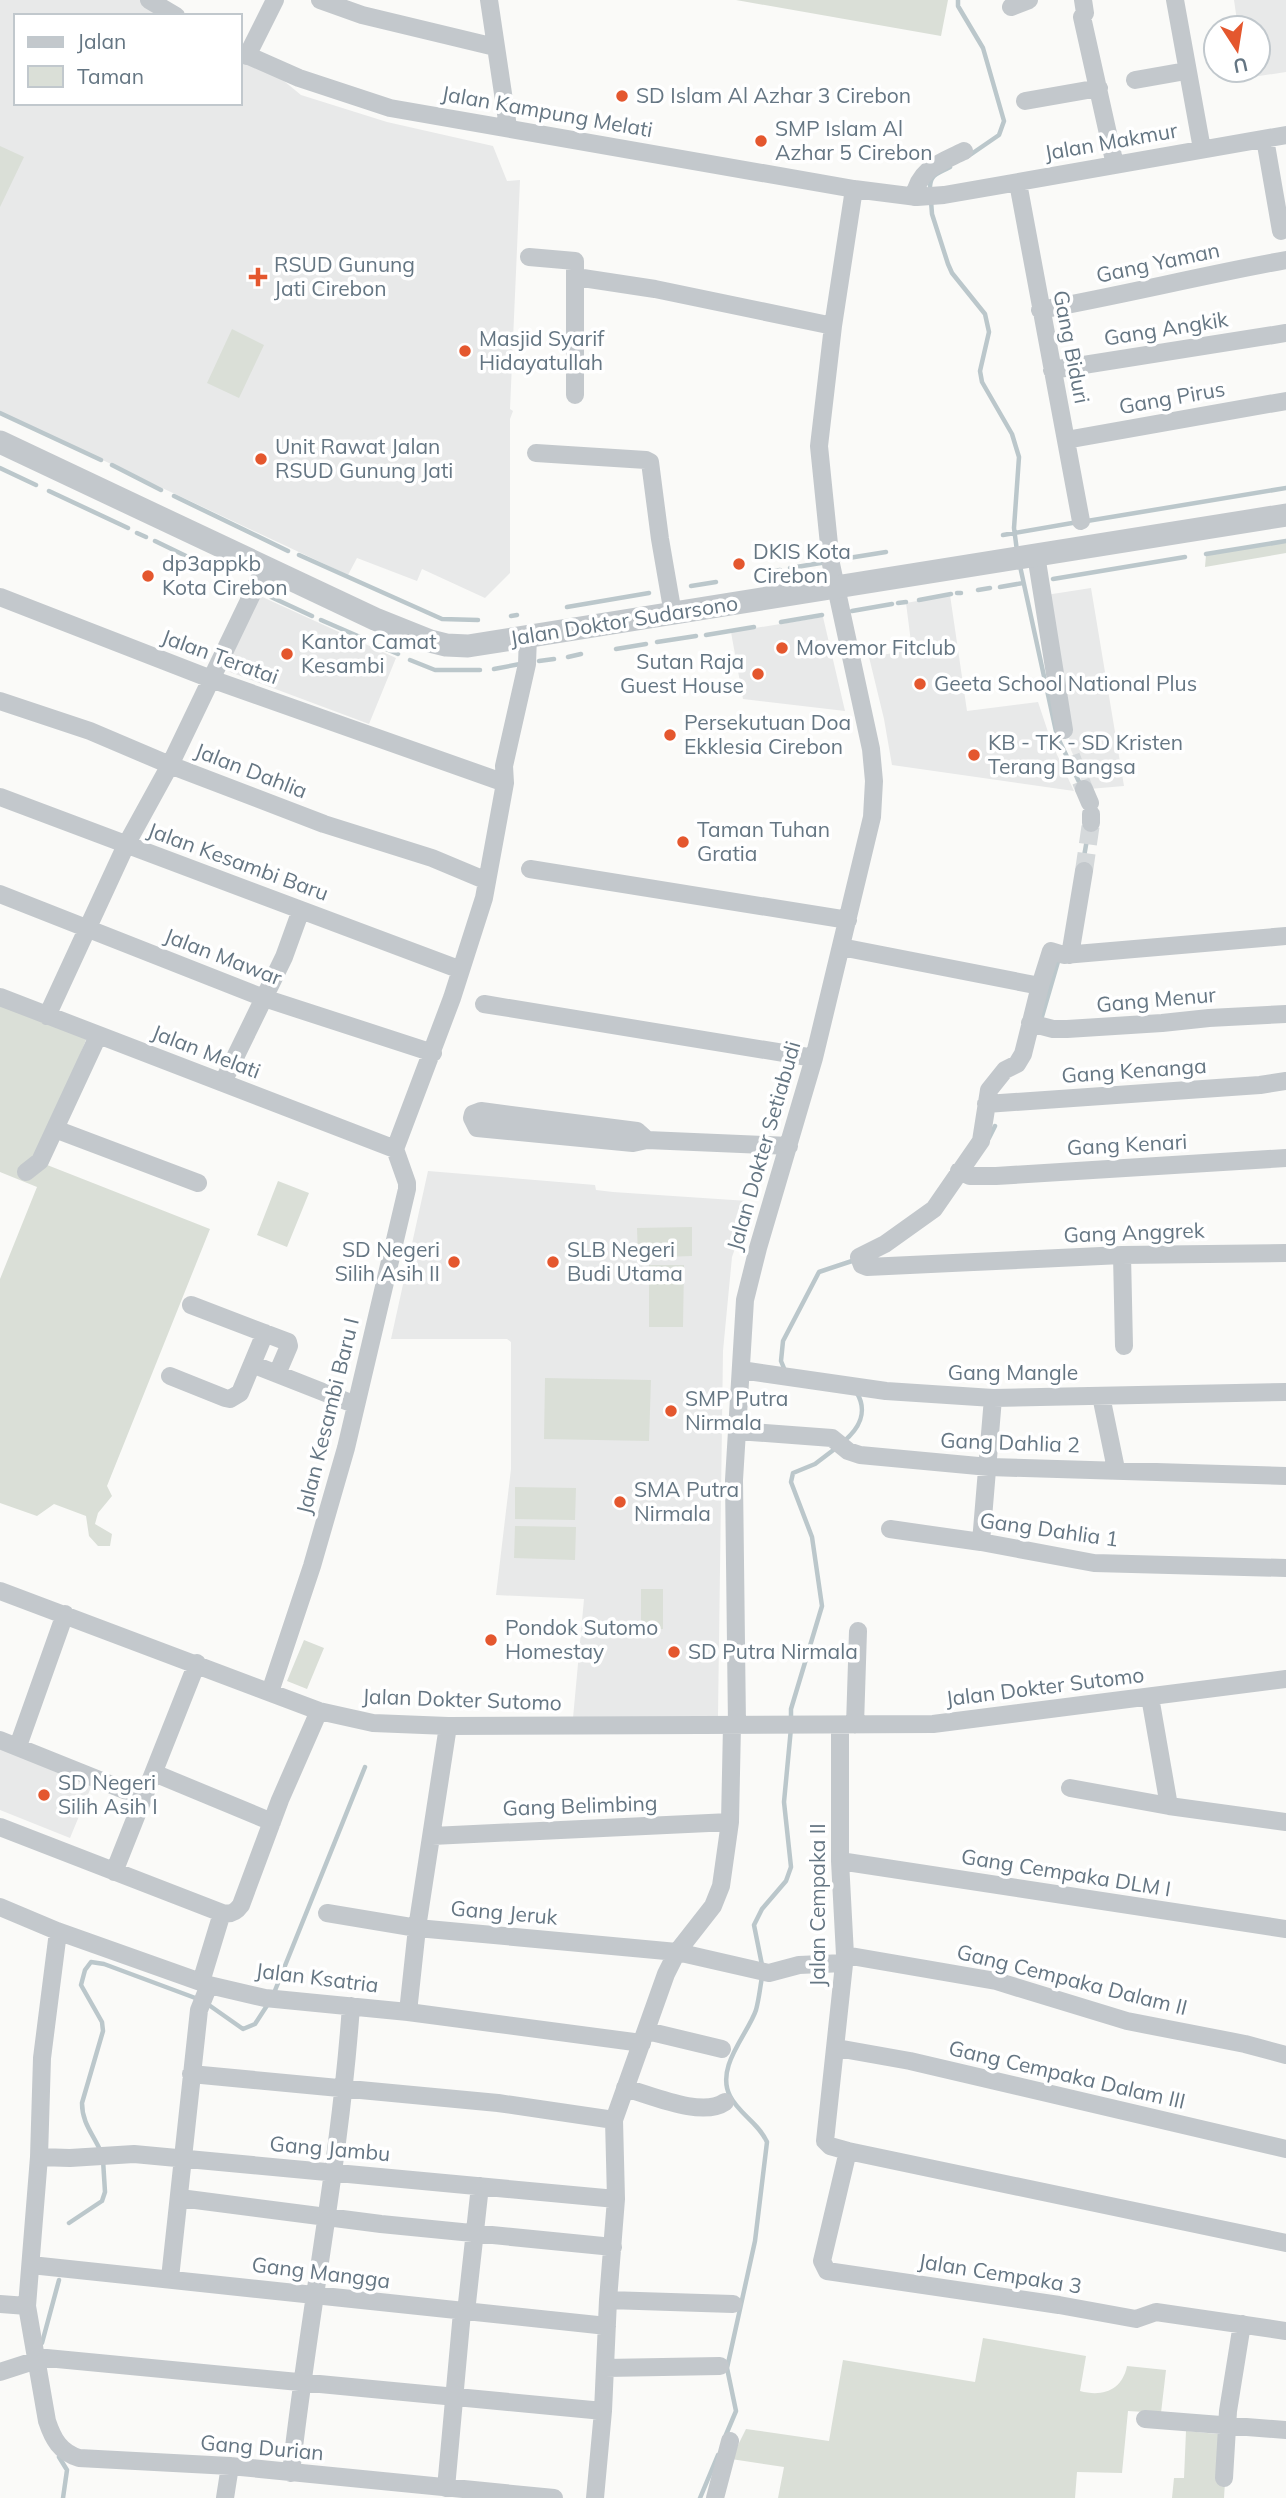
<svg xmlns="http://www.w3.org/2000/svg" width="1286" height="2498" viewBox="0 0 1286 2498" font-family="Mulish,sans-serif">
<style>
.built{fill:#e8e9e9}
.green{fill:#dadfd7}
.lines{fill:none;stroke-linecap:round;stroke-linejoin:round}
.stream{stroke:#bbc7cb;stroke-width:4.5}
.minor-tunnel{stroke:#d5d9db;stroke-width:18;stroke-dasharray:18 9;stroke-linecap:butt}
.minor{stroke:#c3c8cc;stroke-width:18}
.tertiary{stroke:#c3c8cc;stroke-width:23}
.poi-dot{fill:#e4572e;stroke:#fff;stroke-width:2.5}
.labels{text-anchor:middle;stroke-width:7;stroke-linejoin:round;paint-order:stroke}
.poi-label{font-size:21px;fill:#657683;stroke:#fff;text-anchor:start}
.street-label{font-size:21px;fill:#657683;stroke:#fff}
</style>
<rect width="100%" height="100%" fill="#fafaf8"/>
<path class="built" d="M0,0H140L168,16H16V103H240V56L284,81L301,95L387,122L493,146L507,181L520,180L510,409L513,411L510,419V573L485,598L422,569L417,581L357,558L348,575L0,412Z
M1234,0H1286V72L1246,78L1245,70H1258V28H1238Z
M1091,588L1124,786L1089,789L1081,782L1080,771L1071,750L1046,595Z
M258,595L396,658L369,724L222,669Z
M950,595L967,711L1038,702L1052,744L1074,791L892,765L884,719L869,657L912,650L906,603Z
M823,617L845,711L743,699L731,632Z
M428,1171L595,1185L596,1190L613,1192L748,1201L744,1223L732,1257L723,1351L718,1716L573,1718L584,1599L496,1595L511,1469V1342L507,1339H391Z
M0,1743L94,1780L70,1838L0,1810Z"/>
<path class="green" d="M736,0H948L941,36Z
M0,146L24,157L0,207Z
M232,329L264,345L239,398L207,383Z
M1286,542V553L1205,567L1206,555Z
M0,1000L88,1035L37,1161L210,1229L107,1486L112,1496L98,1513L95,1524L112,1534L110,1546H98L89,1536L86,1516L54,1504L37,1516L0,1503V1279L37,1187L0,1172Z
M278,1181L309,1193L287,1247L257,1235Z
M692,1227V1256L638,1258L637,1228Z
M649,1265H684L683,1327H649Z
M545,1378L651,1380L649,1441L544,1439Z
M515,1487L576,1488L575,1520L515,1519Z
M515,1526L576,1527L575,1560L514,1558Z
M641,1589H663V1629L641,1630Z
M304,1640L324,1648L307,1689L287,1681Z
M983,2338L1086,2356L1080,2391C1102,2397 1122,2391 1127,2366L1166,2370L1161,2413L1128,2411L1122,2473L1077,2472L1075,2498H778L784,2467L731,2459L746,2429L829,2441L843,2360L975,2382Z
M1186,2431L1228,2435L1224,2498H1172L1174,2478H1184Z"/>
<g class="lines">
<path class="stream" d="M958,0V6L983,48L1004,121L999,135L967,157
M930,192C929,174 936,175 950,167
M931,201L932,214L948,264L952,273L985,314L989,332L980,371L982,382L1012,434L1019,457L1014,528L1017,551
M0,413L101,460
M112,465L161,490
M0,468L36,485
M49,491L128,528
M174,496L288,551
M1087,521L1286,488
M137,533L146,537
M1003,535L1078,522
M155,541L186,556
M1206,554L1286,541
M299,555L442,619L478,620
M836,560L886,552
M1020,566L1057,736L1081,786
M790,568L827,562
M769,572L780,570
M1053,579L1185,557
M691,586L716,582
M1000,587L1023,583
M978,590L990,588
M957,593H961
M271,597L312,616
M919,600L951,594
M898,603L906,602
M567,607L649,593
M852,611L892,604
M511,616L517,615
M321,620L367,640
M781,622L822,615
M706,635L754,627
M657,642L696,636
M374,644L398,654
M616,649L646,644
M568,657L581,654
M410,660L435,670H480
M539,661L554,659
M494,669L520,664
M1082,868L1089,828
M1041,1020L1059,958
M989,1138L995,1126
M786,1373L781,1361L783,1341L819,1272L855,1260
M843,1442C859,1429 868,1412 857,1393
M791,1720V1709L822,1606L812,1537L791,1482L793,1473L815,1464L836,1448
M762,1965L754,1925L762,1909L786,1881L791,1867L784,1802L791,1728
M274,1993L365,1767
M206,2003L243,2029L255,2024L268,2004
M101,2152C93,2134 82,2123 82,2103L103,2031L102,2022L81,1985L85,1970L91,1962L104,1964L198,1999
M69,2223L102,2201L105,2192L103,2160
M42,2343L59,2280
M725,2437L736,2411L727,2368L755,2241L767,2142C758,2122 739,2114 730,2096C715,2067 748,2034 756,2010C759,1999 760,1988 762,1977
M59,2457L67,2470L63,2498
M700,2498L718,2455"/>
<path class="minor-tunnel" d="M1071,756L1084,789
M1084,871L1091,823"/>
<path class="minor" d="M149,0L176,16
M320,0L362,15L495,47
M489,0L508,127
M1083,0L1085,13L1082,17L1115,165
M1175,0L1202,149
M1011,7L1029,0
M240,52L299,78L390,108L854,189L917,197L944,195L1286,135
M247,56L275,0
M1135,80L1186,71
M1025,101L1099,88
M1265,139L1281,231
M1018,183L1081,521
M914,197C919,168 940,163 964,151
M529,257L575,261V395
M576,277L655,289L833,326
M1040,310C1123,295 1204,275 1286,260
M1052,370L1286,333
M1066,440L1286,401
M536,453L646,460L650,462L660,539L673,614
M1036,555L1064,730
M0,597L211,679L505,783
M0,701L90,731L170,765L324,824L432,858L487,881
M1084,789L1090,803
M0,797L461,970
M1091,823V814
M530,869L848,920
M0,894L264,998L433,1053
M1286,936L1064,955L1051,951L1040,986L1023,1054L1017,1064L1005,1070L989,1090L981,1141L934,1209L885,1244L859,1257L862,1265L867,1267L1122,1255L1286,1253
M841,947L1040,986
M1070,955L1084,871
M0,997L395,1149
M484,1004L814,1058
M47,1016L126,845L170,765L265,567
M1030,1023L1053,1029H1067L1162,1023L1209,1018L1286,1014
M223,1082L284,957L301,910
M986,1104L1260,1085L1286,1081
M55,1129L198,1183
M647,1140L637,1131L481,1111L473,1114L472,1118L477,1128L633,1143L647,1140L789,1146
M395,1149L452,998L484,898L505,783L504,766L527,664L528,636
M959,1171L970,1176H996L1286,1158
M26,1172L40,1161L98,1036
M1122,1255L1124,1346
M191,1305L288,1342L289,1346L277,1374
M252,1364L356,1405
M741,1370L886,1391L993,1398L1286,1392
M170,1376L225,1398L230,1399L240,1393L265,1333
M1101,1396L1116,1469
M737,1431L832,1438L848,1451L860,1455L989,1467L1286,1476
M890,1529L981,1542L1094,1563L1286,1568
M981,1542L993,1398
M0,1591L319,1711L373,1723L448,1726L933,1724L1286,1679
M270,1692L312,1566L346,1448L407,1189V1183L395,1149
M1150,1697L1169,1806
M737,1725L734,1480L745,1300L758,1248L814,1058L872,817L874,781L871,749L831,564L819,446L833,326L854,189
M840,1725V1861L845,1955L825,2141L830,2146L848,2151L1286,2243
M855,1725L858,1631
M0,1740L144,1798
M18,1746L65,1614
M154,1773L272,1822
M1070,1788L1169,1806L1286,1822
M0,1827L222,1913C231,1915 236,1912 241,1905L280,1800L319,1711
M432,1836L730,1822
M840,1861L1286,1929
M114,1872L197,1663
M0,1907L57,1931L209,1985L265,1998L408,2012L642,2043
M327,1913L417,1928L677,1952L769,1973L799,1965L844,1963
M58,1932L42,2058L39,2157L27,2306L47,2421C53,2439 60,2452 79,2458L230,2466L554,2498
M845,1955L996,1981L1127,2021L1245,2044L1286,2055
M201,1982L222,1913
M408,2012L417,1928L448,1726
M647,2031L722,2049
M837,2048L910,2061L1286,2149
M191,2074L498,2103L614,2120
M625,2088C651,2095 702,2118 725,2102
M848,2151L822,2261L827,2271L1059,2305L1136,2319L1156,2312L1286,2331
M39,2157L70,2158L134,2154L616,2199
M180,2198L381,2224L613,2247
M31,2265L607,2326
M170,2278L199,2010L209,1985
M608,2300L733,2304
M0,2304L27,2306
M466,2312L480,2186
M36,2357L603,2411
M605,2368L720,2366
M0,2372L37,2360
M1145,2419L1286,2430
M291,2473C308,2317 340,2163 351,2006
M1224,2478L1228,2411L1242,2324
M446,2488L462,2312
M225,2498L230,2466
M595,2498L603,2411L608,2300L616,2199L614,2120L666,1974L677,1952L713,1906L721,1886L730,1822L732,1725
M715,2498L730,2441"/>
<path class="tertiary" d="M0,442L375,619L430,641L446,645L468,646L1286,515"/>
</g>
<g class="poi-dot">
<circle cx="622" cy="96" r="7"/>
<circle cx="761" cy="141" r="7"/>
<path d="M254.5 266.5h7v7h7v7h-7v7h-7v-7h-7v-7h7z"/>
<circle cx="465" cy="351" r="7"/>
<circle cx="261" cy="459" r="7"/>
<circle cx="739" cy="564" r="7"/>
<circle cx="148" cy="576" r="7"/>
<circle cx="782" cy="648" r="7"/>
<circle cx="287" cy="654" r="7"/>
<circle cx="758" cy="674" r="7"/>
<circle cx="920" cy="684" r="7"/>
<circle cx="670" cy="735" r="7"/>
<circle cx="974" cy="755" r="7"/>
<circle cx="683" cy="842" r="7"/>
<circle cx="454" cy="1262" r="7"/>
<circle cx="553" cy="1262" r="7"/>
<circle cx="671" cy="1411" r="7"/>
<circle cx="620" cy="1502" r="7"/>
<circle cx="491" cy="1640" r="7"/>
<circle cx="674" cy="1652" r="7"/>
<circle cx="44" cy="1795" r="7"/>
</g>
<g class="labels">
<g class="poi-label">
<text x="636" y="103">SD Islam Al Azhar 3 Cirebon</text>
<text x="775" y="136">SMP Islam Al<tspan x="775" dy="24">Azhar 5 Cirebon</tspan></text>
<text x="274" y="272">RSUD Gunung<tspan x="274" dy="24">Jati Cirebon</tspan></text>
<text x="479" y="346">Masjid Syarif<tspan x="479" dy="24">Hidayatullah</tspan></text>
<text x="275" y="454">Unit Rawat Jalan<tspan x="275" dy="24">RSUD Gunung Jati</tspan></text>
<text x="753" y="559">DKIS Kota<tspan x="753" dy="24">Cirebon</tspan></text>
<text x="162" y="571">dp3appkb<tspan x="162" dy="24">Kota Cirebon</tspan></text>
<text x="301" y="649">Kantor Camat<tspan x="301" dy="24">Kesambi</tspan></text>
<text x="796" y="655">Movemor Fitclub</text>
<text x="744" y="669" text-anchor="end">Sutan Raja<tspan x="744" dy="24">Guest House</tspan></text>
<text x="934" y="691">Geeta School National Plus</text>
<text x="684" y="730">Persekutuan Doa<tspan x="684" dy="24">Ekklesia Cirebon</tspan></text>
<text x="988" y="750">KB - TK - SD Kristen<tspan x="988" dy="24">Terang Bangsa</tspan></text>
<text x="697" y="837">Taman Tuhan<tspan x="697" dy="24">Gratia</tspan></text>
<text x="440" y="1257" text-anchor="end">SD Negeri<tspan x="440" dy="24">Silih Asih II</tspan></text>
<text x="567" y="1257">SLB Negeri<tspan x="567" dy="24">Budi Utama</tspan></text>
<text x="685" y="1406">SMP Putra<tspan x="685" dy="24">Nirmala</tspan></text>
<text x="634" y="1497">SMA Putra<tspan x="634" dy="24">Nirmala</tspan></text>
<text x="505" y="1635">Pondok Sutomo<tspan x="505" dy="24">Homestay</tspan></text>
<text x="688" y="1659">SD Putra Nirmala</text>
<text x="58" y="1790">SD Negeri<tspan x="58" dy="24">Silih Asih I</tspan></text>
</g>
<g class="street-label">
<text transform="translate(547 112) rotate(10)" y="7">Jalan Kampung Melati</text>
<text transform="translate(1111 142) rotate(-10)" y="7">Jalan Makmur</text>
<text transform="translate(1158 263) rotate(-12)" y="7">Gang Yaman</text>
<text transform="translate(1166 329) rotate(-9)" y="7">Gang Angkik</text>
<text transform="translate(1071 347) rotate(79)" y="7">Gang Biduri</text>
<text transform="translate(1172 398) rotate(-10)" y="7">Gang Pirus</text>
<text transform="translate(624 621) rotate(-9)" y="7">Jalan Doktor Sudarsono</text>
<text transform="translate(220 657) rotate(20)" y="7">Jalan Teratai</text>
<text transform="translate(251 771) rotate(21)" y="7">Jalan Dahlia</text>
<text transform="translate(238 862) rotate(20)" y="7">Jalan Kesambi Baru</text>
<text transform="translate(223 957) rotate(21)" y="7">Jalan Mawar</text>
<text transform="translate(1156 1000) rotate(-5)" y="7">Gang Menur</text>
<text transform="translate(206 1052) rotate(21)" y="7">Jalan Melati</text>
<text transform="translate(1134 1071) rotate(-4)" y="7">Gang Kenanga</text>
<text transform="translate(1127 1145) rotate(-3)" y="7">Gang Kenari</text>
<text transform="translate(764 1146) rotate(-74)" y="7">Jalan Dokter Setiabudi</text>
<text transform="translate(1134 1233) rotate(-2)" y="7">Gang Anggrek</text>
<text x="1013" y="1380">Gang Mangle</text>
<text transform="translate(328 1416) rotate(-76)" y="7">Jalan Kesambi Baru I</text>
<text transform="translate(1010 1443) rotate(2)" y="7">Gang Dahlia 2</text>
<text transform="translate(1049 1530) rotate(8)" y="7">Gang Dahlia 1</text>
<text transform="translate(1045 1687) rotate(-7)" y="7">Jalan Dokter Sutomo</text>
<text transform="translate(462 1700) rotate(2)" y="7">Jalan Dokter Sutomo</text>
<text transform="translate(580 1806) rotate(-2)" y="7">Gang Belimbing</text>
<text transform="translate(1066 1873) rotate(9)" y="7">Gang Cempaka DLM I</text>
<text transform="translate(818 1905) rotate(-90)" y="7">Jalan Cempaka II</text>
<text transform="translate(504 1913) rotate(5)" y="7">Gang Jeruk</text>
<text transform="translate(317 1978) rotate(7)" y="7">Jalan Ksatria</text>
<text transform="translate(1072 1980) rotate(14)" y="7">Gang Cempaka Dalam II</text>
<text transform="translate(1067 2075) rotate(13)" y="7">Gang Cempaka Dalam III</text>
<text transform="translate(330 2149) rotate(5)" y="7">Gang Jambu</text>
<text transform="translate(321 2273) rotate(7)" y="7">Gang Mangga</text>
<text transform="translate(1000 2274) rotate(9)" y="7">Jalan Cempaka 3</text>
<text transform="translate(262 2448) rotate(5)" y="7">Gang Durian</text>
</g>
</g>
<rect x="14" y="14" width="228" height="91" fill="#ffffff" stroke="#c1c8cd" stroke-width="2"/>
<rect x="28" y="37" width="35" height="10" fill="#c3c8cc" stroke="#c1c8cd" stroke-width="2"/>
<text x="77" y="49" font-size="21" fill="#657683">Jalan</text>
<rect x="28" y="66" width="35" height="21" fill="#dadfd7" stroke="#c1c8cd" stroke-width="2"/>
<text x="77" y="84" font-size="21" fill="#657683">Taman</text>
<g transform="translate(1237 49) rotate(168)"><circle r="33" fill="#ffffff" stroke="#c1c8cd" stroke-width="2"/>
<path d="M0-5L12 26L0 18L-12 26Z" fill="#e4572e"/>
<text y="-10" font-size="19" font-weight="bold" text-anchor="middle" fill="#657683">U</text>
</g>
</svg>
